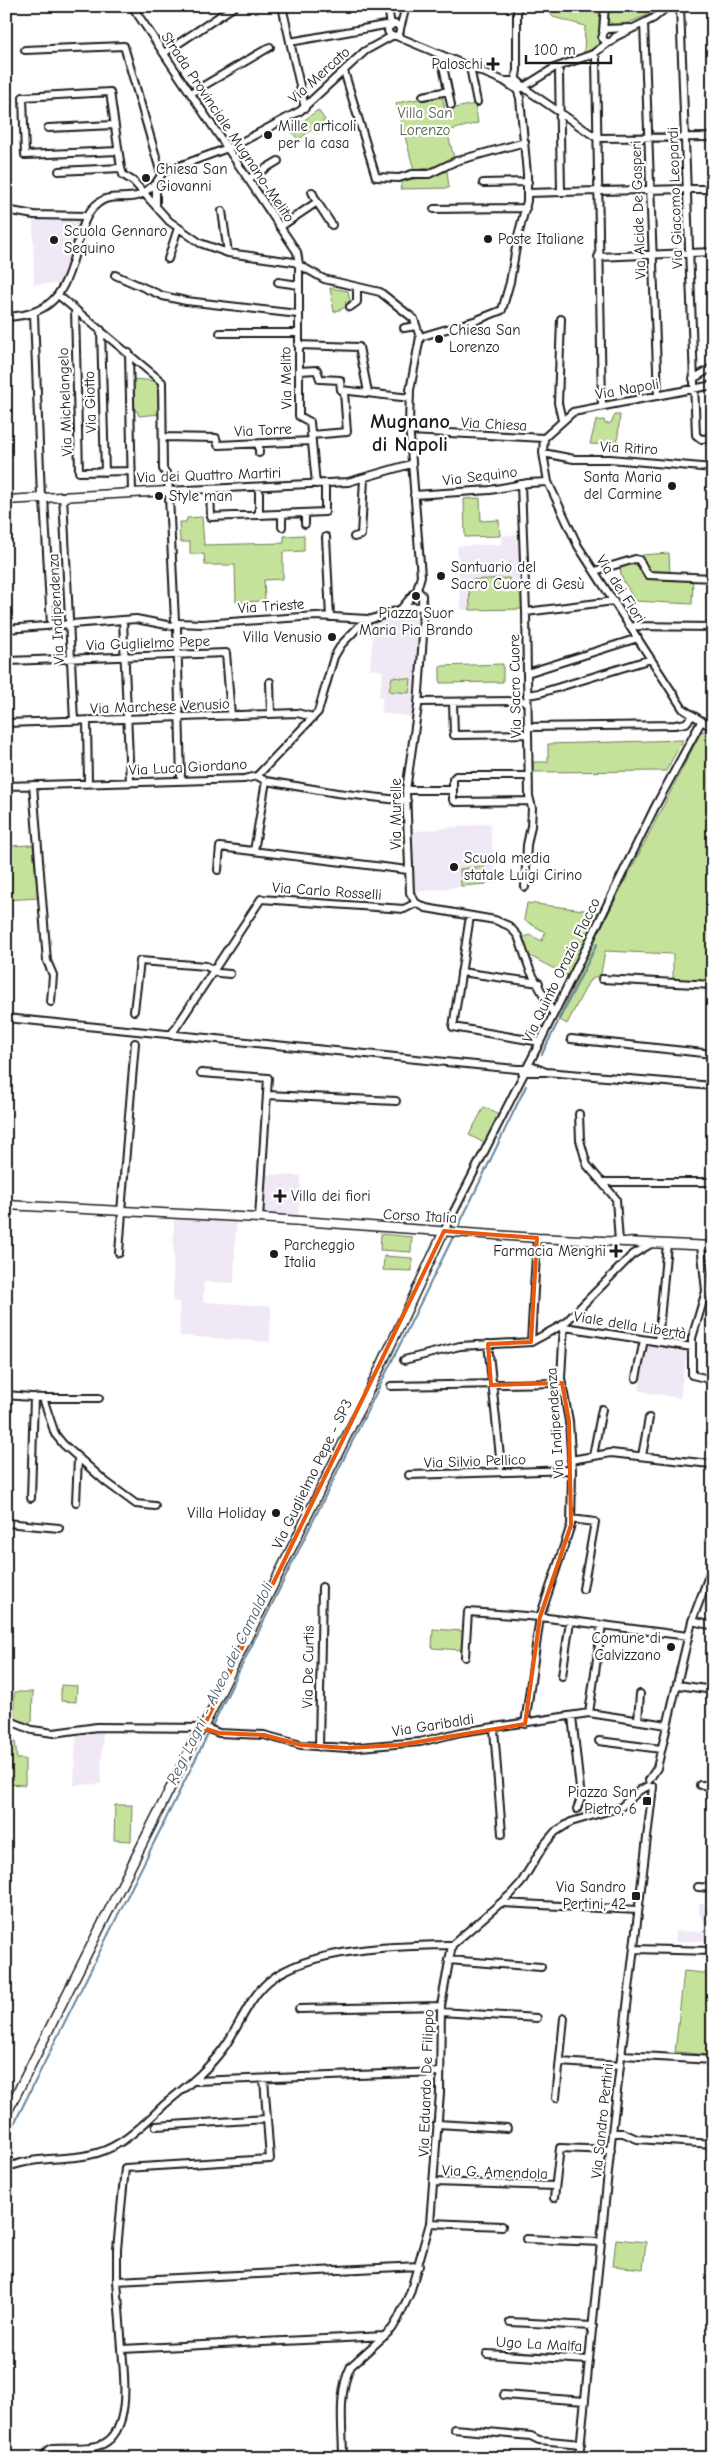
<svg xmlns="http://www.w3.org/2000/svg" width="719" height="2464" viewBox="0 0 719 2464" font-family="'Comic Neue',sans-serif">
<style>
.built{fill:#f0e8f5}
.green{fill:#c5e29a;stroke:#707f5b}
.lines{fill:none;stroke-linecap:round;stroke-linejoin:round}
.stream{stroke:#65849d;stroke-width:2}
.minor-casing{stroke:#1c1c1c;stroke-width:10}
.tertiary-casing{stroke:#1c1c1c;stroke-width:11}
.minor{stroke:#fff;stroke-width:6}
.tertiary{stroke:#fff;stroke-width:8}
.marked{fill:none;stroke:#e8590c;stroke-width:4;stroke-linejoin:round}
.poi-dot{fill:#1c1c1c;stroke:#fff;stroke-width:2}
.labels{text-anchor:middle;stroke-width:4.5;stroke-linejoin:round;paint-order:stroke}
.poi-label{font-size:15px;fill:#1c1c1c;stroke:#fff;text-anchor:start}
.street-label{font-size:15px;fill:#1c1c1c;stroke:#fff}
.park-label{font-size:15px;fill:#576148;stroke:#fff}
.water-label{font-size:16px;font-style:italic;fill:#475967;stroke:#fff}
.district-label{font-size:20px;font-weight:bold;fill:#1c1c1c;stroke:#fff}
</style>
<rect width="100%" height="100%" fill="#fff"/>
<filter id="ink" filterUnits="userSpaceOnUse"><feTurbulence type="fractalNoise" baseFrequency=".02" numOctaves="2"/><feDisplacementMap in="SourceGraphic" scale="10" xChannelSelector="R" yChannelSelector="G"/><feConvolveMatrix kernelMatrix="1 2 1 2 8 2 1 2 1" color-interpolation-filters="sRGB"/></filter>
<g filter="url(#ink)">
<path class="built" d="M80,217L70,263L62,284H34L33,218Z
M520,534L523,609L461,610L457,546L502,544V536Z
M419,612L421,625L418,668L412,717L381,713L383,698L379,697L383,671L370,669L374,622Z
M490,823L496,883L415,892L411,832Z
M263,1174L301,1176L298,1218L260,1216Z
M174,1218L236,1222L234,1283L204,1282L203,1302L271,1306L270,1342L180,1336L179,1302L173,1301Z
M646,1343L687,1350L680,1398L639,1391Z
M103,1724L101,1784L74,1785L76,1734L79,1733L78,1726Z
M699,1904H704V1908H709L708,1912L713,1920V1940L676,1942L675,1931L701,1932L706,1927L699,1913Z"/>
<path class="green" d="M544,6H601V42L584,55L585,26L553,17Z
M607,6H661L650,14L618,27L607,21Z
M442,95L445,110L475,104L478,123L447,131L454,158L430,168L414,170L396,103Z
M318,110L325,120L298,140L291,130Z
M447,171L449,188L400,189L402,181L434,176Z
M330,288L348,291L350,301L345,303L346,307L334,312Z
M132,379L159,381L160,414L139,416L137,411H133Z
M615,415H620L617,445L590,444L596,421L604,420L605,424L611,423Z
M480,498L481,521L499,520L500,536L465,537L464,499Z
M202,517L204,545L284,543V536L304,535V551L283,552V579L264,580L265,601L236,602L235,565H205L204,554H190V542H180L179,522H186L187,518Z
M669,553L670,576L693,577L692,604L635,601L622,578L620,569L632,559L638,560L642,555Z
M509,578L510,583H523V609L470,610L469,580Z
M503,664V682L440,683V666Z
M392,677L411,679L409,693L389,691Z
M708,729L713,731V982L673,980V954L605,951L601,974L589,981L567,1024L558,1019L601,928L701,732Z
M683,740L666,771L533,772V762H548V744Z
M33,845L38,898L6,900V846Z
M484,866L486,884L461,886L460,869Z
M527,903L601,912L568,976L524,953L520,939L530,935L542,941L545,932L524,920Z
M484,1107L499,1115L484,1143L469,1135Z
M381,1234L412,1237L411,1252L380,1250Z
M384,1256L412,1258V1271L383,1270Z
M433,1629L463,1631L462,1650L432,1648Z
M61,1685L77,1686L76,1702L61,1701Z
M14,1692H33L32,1721L29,1724L14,1718Z
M6,1740H15L17,1759H25V1785L6,1784Z
M115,1805H132L131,1841L114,1840Z
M684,1971L713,1974V2026L710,2055L675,2052Z
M616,2239L646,2242L643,2269L613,2266Z"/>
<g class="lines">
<path class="stream" d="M542,1054L597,944
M459,1225L526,1086
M211,1728L453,1237
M6,2140L209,1732"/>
<g class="minor-casing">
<path id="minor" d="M132,6L297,252L299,264V416L310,422L316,484
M282,6L305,108
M388,6L391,26
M680,6L696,435L701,439L713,438
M644,23L658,396
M388 30a6 6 0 1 1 12 0a6 6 0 1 1-12 0Z
M630,28L605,29L602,38L606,42H611L615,37L654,18L668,6
M400,29L406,6
M603,31L605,6
M396,36L504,81L516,89
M290,42L385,25L389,27
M25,50L124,46L161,174
M164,53L235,6
M441,56L451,105
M596,58L602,406
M470,67L477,102
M344,71L376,177L399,178L412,174H429L456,161L525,142
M559,72L561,192
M504,81H518L527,90L597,138L713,137
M522,88L554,68L593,54L609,42
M191,93L270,47
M423,96L448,91
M48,128L114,125
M118,151L25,155L23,97L110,92L121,168
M248,179L278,161
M483,183L528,182
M691,189H713
M601,191L687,189
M312,192L317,202
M528,193L597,191
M156,206V183L163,172L236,145L300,111L365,51L392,36
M434,209L526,208
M6,210L34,215L87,216
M222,211L228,253
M280,227L317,202L332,225
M598,257L713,252
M168,259L178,228
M115,275L163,296L186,301L298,314
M278,282L299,285
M58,295L162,382L163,469L168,476L175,621
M350,307L357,302V287
M75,309L79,472L131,471
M34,314L41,497
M6,317C58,315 66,287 78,242C81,232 84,219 91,210C107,191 119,200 137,196C143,195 151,187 156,183
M561,319L558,403L562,420
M404,328L416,326
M101,330L105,472
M220,333H298
M420,337L477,320L502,310L510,282L518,236L527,201V174L520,98L515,83L517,70V6
M298,345L359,347L368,392
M129,353L132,492
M299,371L317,370L320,379L340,380L341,390L410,398
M693,379L713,367
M410,431L544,438L573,412L713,385
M311,435L347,432L344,392
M163,437L216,438L218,445L312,441
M544,438L543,453L548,482L578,546L683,709L713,728
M259,453V444
M543,453L574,459H610L713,468
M521,484L526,612L529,796L532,808L531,826L527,845L525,887
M259,487V515
M210,490L211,517L325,512V484
M168,491L348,482L411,464
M414,495L490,490L528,483L548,482
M63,496L74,721
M44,497L51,625
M305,513V524
M282,514V527
M326,537L330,617
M354,537L361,535L364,479
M595,571L635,559L639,560L648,575L713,578
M417,590L422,595L423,636L418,706L406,790L410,893L416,903L426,908L495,920L509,926L518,936L530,970L553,1013
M404,606L423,607
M526,612L614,601
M123,620L130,782
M178,623L202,624L316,616L367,619
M630,626L713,627
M177,627L181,781
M6,629L136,619L172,626
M8,661L226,653L231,716
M527,673L638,638
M270,682L271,714
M527,695L540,693L651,659
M418,702L527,701
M453,702L454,735L528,734
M87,721L88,783
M6,723L297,713L313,717
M528,727L675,725L686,723L692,716
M257,776L266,781L337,793L407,801
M33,785L47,961L53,975L51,1002
M6,786L244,779L257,776L318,712L334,657L341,645L363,622L401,609L417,590L421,576L409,424L410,390L420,337L414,319L380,292L324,279L294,262L228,253L200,243L169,221L133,181L123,175L121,168L59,171
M406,790H453V800L456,802L529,801
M453,790V779L456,776H528
M254,851L266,781
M218,870L220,847L408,870
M470,916L453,1027L540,1042
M461,972L539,983
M602,979L713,985
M134,1011L140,961L206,966L219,973L230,974
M6,1018L517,1069L534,1067L546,1072
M171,1035L261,899L404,909L416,903
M571,1039L713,1054
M522,1072H546L713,1086
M201,1073L268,1078L259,1218
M267,1095L396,1101
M579,1114L580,1140L587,1165L616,1199L619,1242
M603,1182H713
M121,1212L135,1043
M444,1231L540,1042L655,807L701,722
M701,1245L706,1291L692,1338V1375L713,1380
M119,1253L122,1212
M565,1327L692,1347
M531,1342L537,1238
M658,1342L667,1244
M488,1344L501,1466
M404,1360L460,1346L531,1342L564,1324L632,1255L651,1244
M636,1378L644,1340
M391,1386L562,1383
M6,1395L43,1398H99
M43,1398L55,1434L63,1444L106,1482L136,1504L155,1506
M593,1456L602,1409
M642,1456L649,1418
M571,1460L611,1453L710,1464
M409,1475L572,1470
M31,1498L34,1397
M76,1502L78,1458
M571,1519L595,1522L583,1589
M6,1523L59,1528
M692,1621L713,1626
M465,1657L468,1612L540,1617L688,1636
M562,1676L570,1621
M678,1685L713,1690
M589,1713L602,1625
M572,1716L581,1798L577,1809
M6,1719L32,1730L54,1733L97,1727L206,1728L219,1733L264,1735L301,1745L347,1748L420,1742L461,1732L589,1713L667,1725
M638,1720L640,1694
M525,1724L540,1617L571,1525L572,1470L569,1421L561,1378L564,1324
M494,1729L502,1834
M599,1741L661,1749
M319,1747L322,1587
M649,1780L657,1768L692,1621L713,1565
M700,1785H713
M698,1887L713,1888
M502,1903L638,1910
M634,1949L713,1951
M448,1960L541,1967
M299,2009L441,2006
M441,2012L537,2018
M622,2055L713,2060
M560,2062L620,2066
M195,2081L440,2072
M556,2098L564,2018
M437,2124L507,2128
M156,2126L267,2119
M612,2133H623L637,2139L713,2144
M6,2168C43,2152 84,2166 119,2143C136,2133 151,2117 165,2104C187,2086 208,2070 225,2046C240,2025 248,1999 269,1981C310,1947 401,1946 452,1945
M434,2182L555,2186
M554,2198L560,2148L611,2150
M430,2223L502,2226
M526,2239L601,2242
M117,2281V2249L125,2168L270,2159L264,2079
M510,2322L593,2326
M385,2336L122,2349L117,2281L419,2266
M487,2354L589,2360
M504,2395L585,2401
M454,2429L531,2436L539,2440L581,2444
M43,2458L48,2450L52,2448C67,2447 90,2450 103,2444C132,2430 124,2374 122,2349
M343,2458C343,2428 337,2393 351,2366L392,2329L398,2319L410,2293L430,2223L440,2093L441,2006L452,1945L511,1894L521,1883L544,1845L555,1832L571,1822L621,1807L640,1790L649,1786
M579,2458L612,2133L653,1787"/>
</g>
<g class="tertiary-casing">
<path id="tertiary" d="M6,500L168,491
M6,1205L259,1218L537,1238L713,1246
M6,2115L196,1737L203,1728L380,1368L444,1231"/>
</g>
<use href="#minor" class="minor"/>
<use href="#tertiary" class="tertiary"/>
</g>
</g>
<path class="marked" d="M444,1231L537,1238L531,1342L488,1344L491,1385L562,1383L569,1421L571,1525L540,1617L525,1724L399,1745L347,1748L301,1745L264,1735L219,1733L203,1728Z"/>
<g class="poi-dot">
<path d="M490.5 56.5h5v5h5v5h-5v5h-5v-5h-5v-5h5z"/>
<circle cx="268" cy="135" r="5"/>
<circle cx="146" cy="178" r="5"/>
<circle cx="488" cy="239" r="5"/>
<circle cx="54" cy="240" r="5"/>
<circle cx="439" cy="339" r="5"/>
<circle cx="672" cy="486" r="5"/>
<circle cx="159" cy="496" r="5"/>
<circle cx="441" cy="576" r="5"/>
<circle cx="416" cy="596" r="5"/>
<circle cx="332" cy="637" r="5"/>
<circle cx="454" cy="867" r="5"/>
<path d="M277.5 1188.5h5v5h5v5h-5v5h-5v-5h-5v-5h5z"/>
<path d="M613.5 1243.5h5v5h5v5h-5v5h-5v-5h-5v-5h5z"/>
<circle cx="274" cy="1254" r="5"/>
<circle cx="276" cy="1513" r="5"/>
<circle cx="671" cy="1647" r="5"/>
<rect x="642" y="1796" width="10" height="10" rx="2.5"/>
<rect x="631" y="1891" width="10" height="10" rx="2.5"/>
</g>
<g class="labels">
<g class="poi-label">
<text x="483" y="69" text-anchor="end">Paloschi</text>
<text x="278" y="131">Mille articoli<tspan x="278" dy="17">per la casa</tspan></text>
<text x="156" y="174">Chiesa San<tspan x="156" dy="17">Giovanni</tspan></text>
<text x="64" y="236">Scuola Gennaro<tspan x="64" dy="17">Sequino</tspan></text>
<text x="498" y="244">Poste Italiane</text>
<text x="449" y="335">Chiesa San<tspan x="449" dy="17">Lorenzo</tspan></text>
<text x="662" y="482" text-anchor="end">Santa Maria<tspan x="662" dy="17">del Carmine</tspan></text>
<text x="169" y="501">Style man</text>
<text x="451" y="572">Santuario del<tspan x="451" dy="17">Sacro Cuore di Gesù</tspan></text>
<text x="416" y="618" text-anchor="middle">Piazza Suor<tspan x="416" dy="17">Maria Pia Brando</tspan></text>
<text x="322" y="642" text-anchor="end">Villa Venusio</text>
<text x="464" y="863">Scuola media<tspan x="464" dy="17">statale Luigi Cirino</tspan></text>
<text x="291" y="1201">Villa dei fiori</text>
<text x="284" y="1250">Parcheggio<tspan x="284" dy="17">Italia</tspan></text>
<text x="606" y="1256" text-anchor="end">Farmacia Menghi</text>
<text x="266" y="1518" text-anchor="end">Villa Holiday</text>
<text x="661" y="1643" text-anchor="end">Comune di<tspan x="661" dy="17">Calvizzano</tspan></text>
<text x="637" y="1797" text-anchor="end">Piazza San<tspan x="637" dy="17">Pietro, 6</tspan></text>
<text x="626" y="1892" text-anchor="end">Via Sandro<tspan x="626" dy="17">Pertini, 42</tspan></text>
</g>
<g class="street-label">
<text transform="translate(319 75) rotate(-42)" y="5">Via Mercato</text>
<text transform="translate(228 127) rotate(56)" y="5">Strada Provinciale Mugnano-Melito</text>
<text transform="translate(675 198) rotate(-92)" y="5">Via Giacomo Leopardi</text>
<text transform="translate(638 210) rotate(-92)" y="5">Via Alcide De Gasperi</text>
<text transform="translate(286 378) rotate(-91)" y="5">Via Melito</text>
<text transform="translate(627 389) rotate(-10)" y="5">Via Napoli</text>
<text transform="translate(65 402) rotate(-92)" y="5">Via Michelangelo</text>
<text transform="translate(90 402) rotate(-92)" y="5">Via Giotto</text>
<text transform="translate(494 424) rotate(3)" y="5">Via Chiesa</text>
<text transform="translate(263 430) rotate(-3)" y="5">Via Torre</text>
<text transform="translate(629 448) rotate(3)" y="5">Via Ritiro</text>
<text transform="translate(209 475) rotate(-2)" y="5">Via dei Quattro Martiri</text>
<text transform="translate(480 476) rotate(-7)" y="5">Via Sequino</text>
<text transform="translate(621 589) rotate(57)" y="5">Via dei Fiori</text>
<text transform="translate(271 606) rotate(-4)" y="5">Via Trieste</text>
<text transform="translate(56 609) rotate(-93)" y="5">Via Indipendenza</text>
<text transform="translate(148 643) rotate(-2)" y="5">Via Guglielmo Pepe</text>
<text transform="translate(515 686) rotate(-91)" y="5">Via Sacro Cuore</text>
<text transform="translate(160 706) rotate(-2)" y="5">Via Marchese Venusio</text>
<text transform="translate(188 767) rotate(-3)" y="5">Via Luca Giordano</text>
<text transform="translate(396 814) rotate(-90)" y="5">Via Murelle</text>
<text transform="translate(327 891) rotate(4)" y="5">Via Carlo Rosselli</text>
<text transform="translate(561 970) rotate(-64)" y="5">Via Quinto Orazio Flacco</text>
<text transform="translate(420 1216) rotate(3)" y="5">Corso Italia</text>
<text transform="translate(630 1325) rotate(9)" y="5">Viale della Libertà</text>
<text transform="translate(555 1423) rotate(-94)" y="5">Via Indipendenza</text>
<text transform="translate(475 1461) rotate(-2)" y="5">Via Silvio Pellico</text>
<text transform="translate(312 1474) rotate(-64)" y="5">Via Guglielmo Pepe - SP3</text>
<text transform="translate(308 1667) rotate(-89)" y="5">Via De Curtis</text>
<text transform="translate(433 1725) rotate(-9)" y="5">Via Garibaldi</text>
<text transform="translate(426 2083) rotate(-88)" y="5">Via Eduardo De Filippo</text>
<text transform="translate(602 2121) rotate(-84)" y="5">Via Sandro Pertini</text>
<text transform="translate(495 2172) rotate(2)" y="5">Via G. Amendola</text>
<text transform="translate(539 2344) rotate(3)" y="5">Ugo La Malfa</text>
</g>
<g class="park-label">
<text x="425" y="118">Villa San<tspan x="425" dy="17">Lorenzo</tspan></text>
</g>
<g class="water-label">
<text transform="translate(219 1683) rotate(-64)" y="6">Regi Lagni - Alveo dei Camaldoli</text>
</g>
<g class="district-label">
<text x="410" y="428">Mugnano<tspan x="410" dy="23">di Napoli</tspan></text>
</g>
</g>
<rect width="719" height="2464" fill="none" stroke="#fff" stroke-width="25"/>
<rect x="12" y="12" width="694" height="2439" fill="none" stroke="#1c1c1c" stroke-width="2" filter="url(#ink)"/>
<path d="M526 55v8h85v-8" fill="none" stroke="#1c1c1c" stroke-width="2.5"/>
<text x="534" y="55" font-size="15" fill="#1c1c1c" stroke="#ffffff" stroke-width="4" paint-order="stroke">100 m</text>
</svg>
